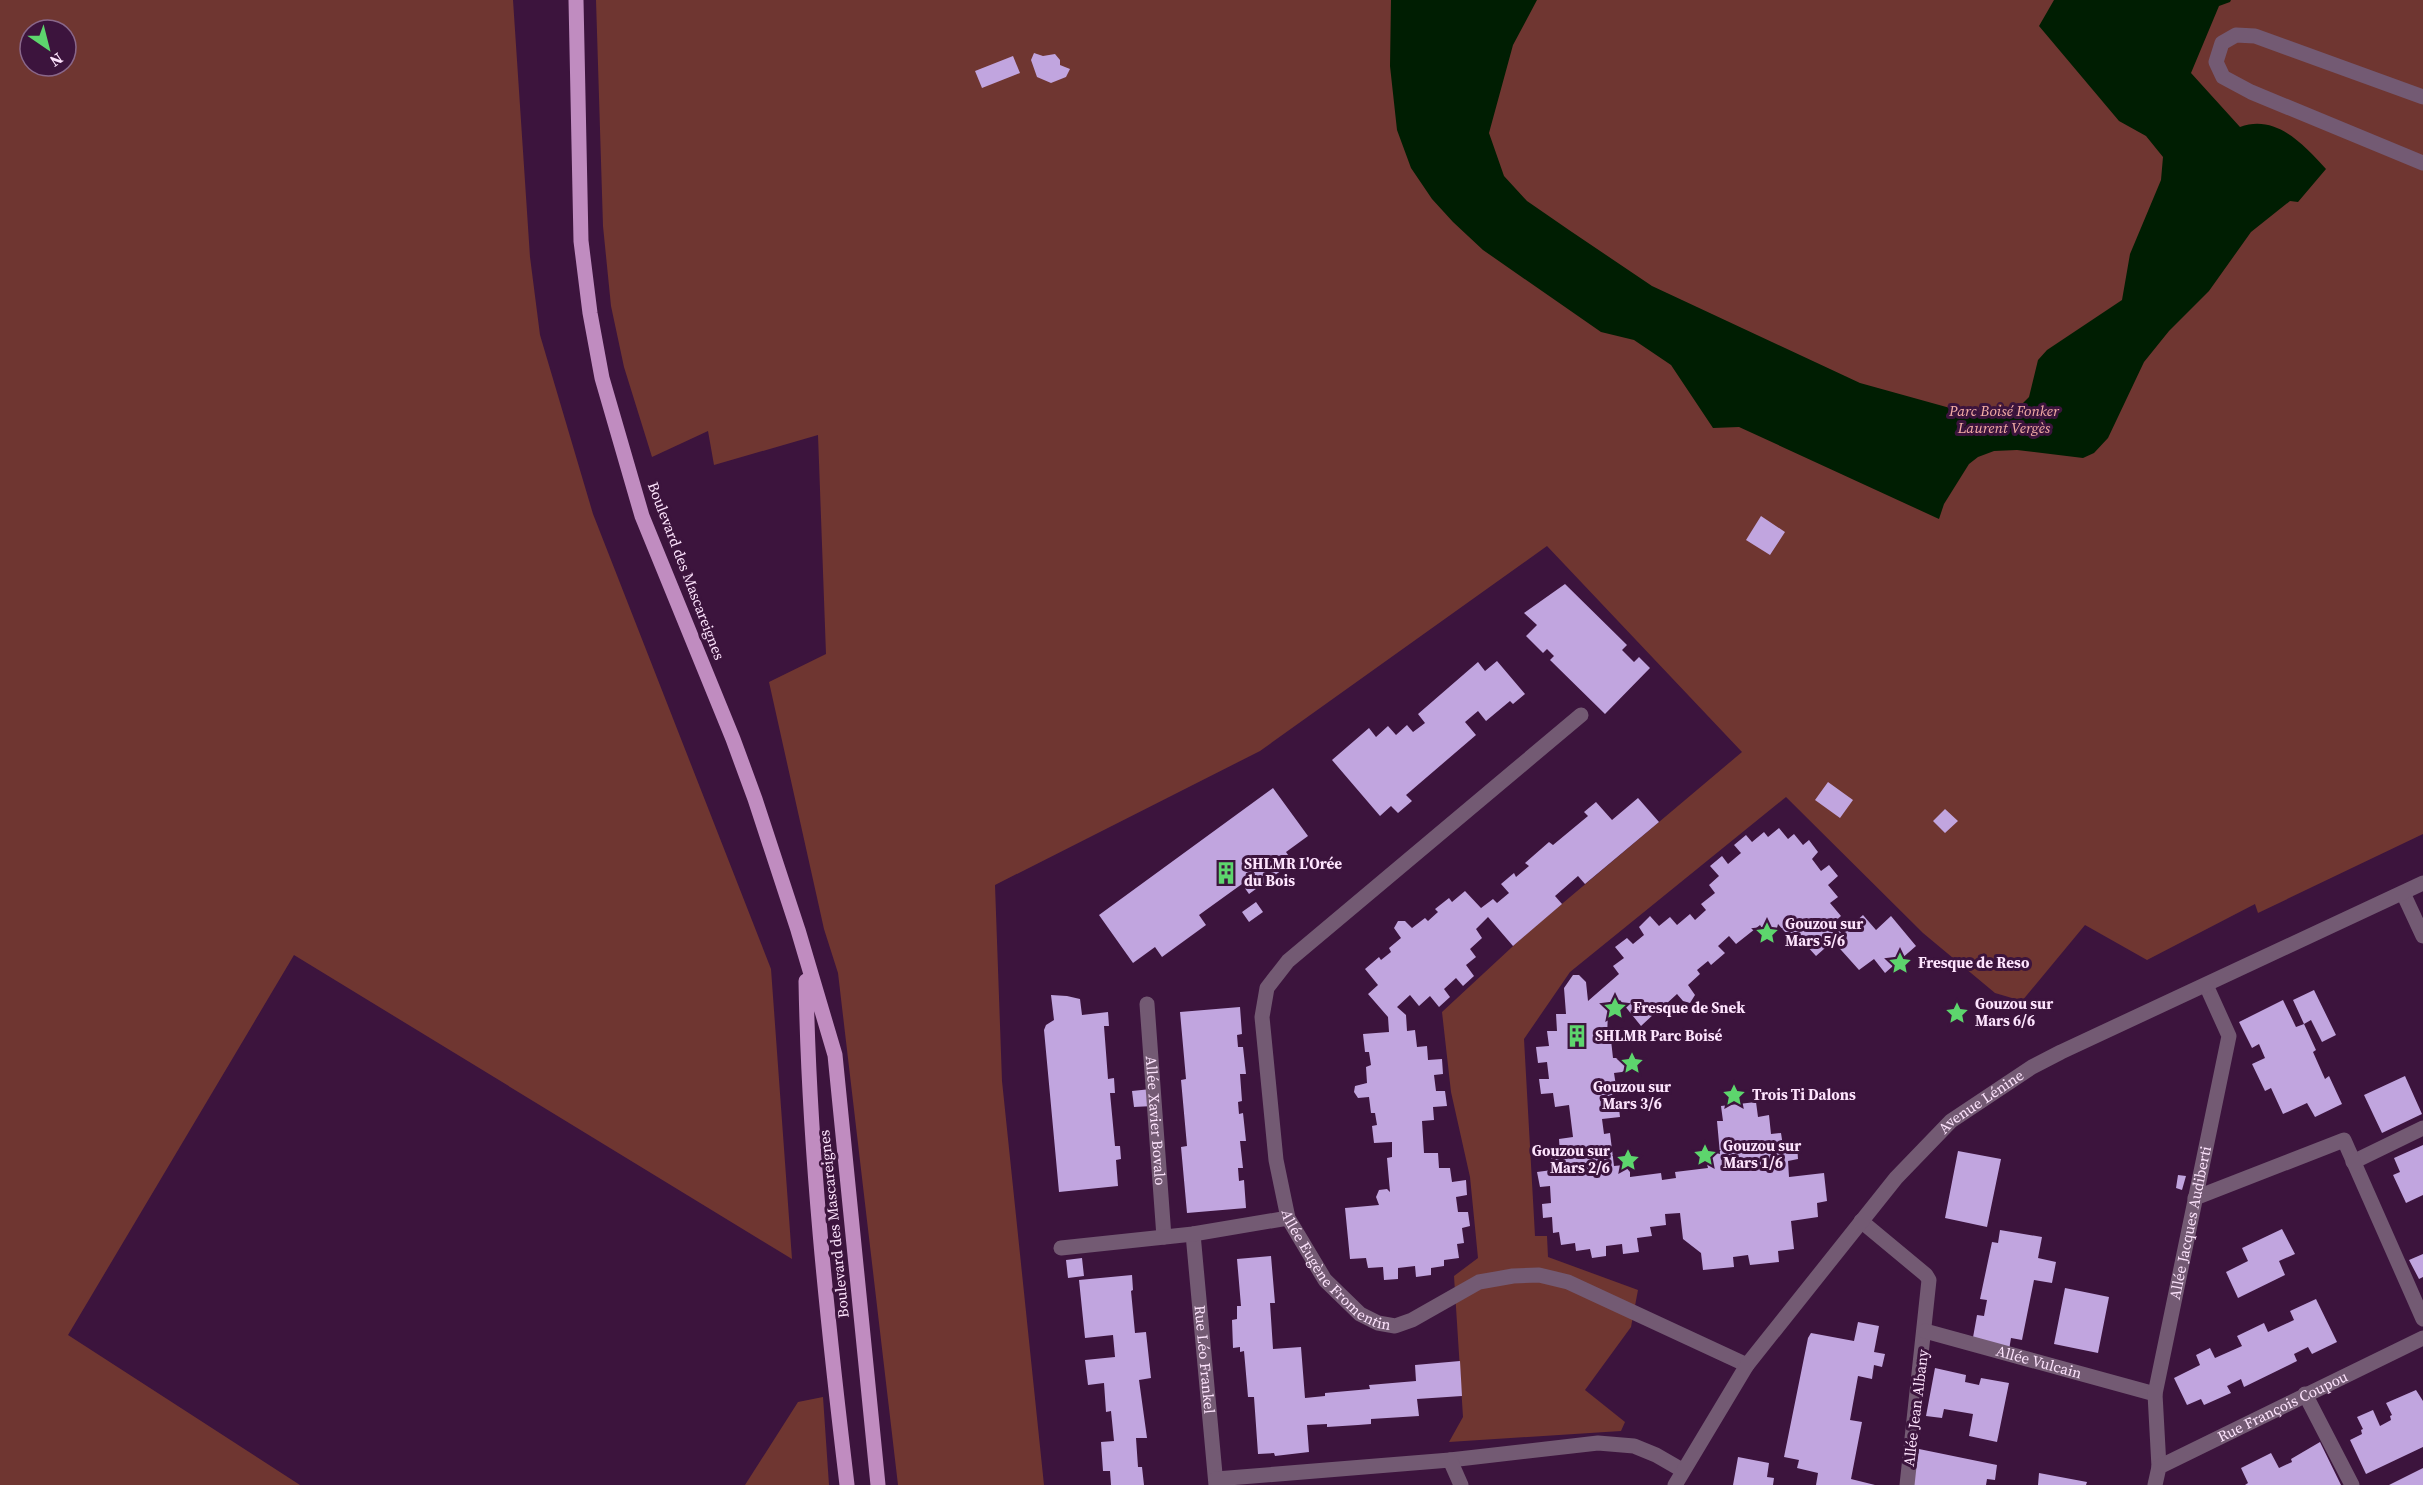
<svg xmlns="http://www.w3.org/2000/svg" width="2423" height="1485" viewBox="0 0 2423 1485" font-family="'Source Serif 4',serif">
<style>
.green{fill:#6f3631;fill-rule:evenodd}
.water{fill:#001e02}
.building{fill:#c1a5df}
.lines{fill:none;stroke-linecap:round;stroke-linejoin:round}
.minor{stroke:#735a73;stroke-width:15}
.major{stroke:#c08cc0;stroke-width:15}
.labels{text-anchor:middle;stroke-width:6;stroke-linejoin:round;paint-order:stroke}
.park-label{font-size:15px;font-style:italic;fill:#f4aea6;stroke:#3c143d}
.street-label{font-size:15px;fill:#fde3fd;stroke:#3c143d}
.poi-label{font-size:15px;font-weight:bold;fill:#fde3fd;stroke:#3c143d;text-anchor:start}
</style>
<rect width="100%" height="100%" fill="#3c143d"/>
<path class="green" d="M0,0H513L530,257L540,335L593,514L771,969L792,1259L294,955L68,1335L300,1485H0ZM30,30H66V66H30Z
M596,0H2423V834L2258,913L2255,904L2147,960L2085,925L2022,1001L1995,993L1923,933L1786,797L1570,972L1524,1039L1535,1236H1547L1548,1257L1638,1290L1631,1327L1585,1390L1625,1422L1621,1431L1449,1442L1463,1417L1454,1276L1478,1258L1470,1177L1451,1092L1442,1012L1525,935L1742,752L1547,546L1260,751L995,885L1002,1081L1044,1485H898L838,973L824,929L769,682L826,654L818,435L714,465L708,431L652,457L624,367L611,306L603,226Z
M823,1397L829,1485H745L798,1402Z"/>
<path class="water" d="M1391,0H1537L1513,45L1489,133L1504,176L1527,201L1569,230L1652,286L1860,383L1950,408L1969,416L1996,418L2008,414L2022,404L2029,397L2038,360L2047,350L2122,300L2130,254L2161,180L2163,157L2146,136L2119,121L2039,26L2054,0H2231L2230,2L2219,6L2191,73L2240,127C2276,114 2303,144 2326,169L2298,202L2290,201L2251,232L2209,291L2169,331L2144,362L2108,438L2094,453L2083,458L2017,450L1994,451L1978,457L1969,464L1944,504L1939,519L1739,427L1713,428L1671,365L1634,340L1601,332L1483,250L1453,222L1432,199L1411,168L1397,130L1390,66Z"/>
<path class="building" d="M1034,53L1043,56L1055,54L1060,60V65L1070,69L1066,77L1051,83L1037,77L1031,60Z
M1013,56L1020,73L982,88L975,71Z
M1761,516L1785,532L1770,555L1746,540Z
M1565,584L1627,645L1622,650L1634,662L1639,657L1650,668L1605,714L1550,660L1554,656L1547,649L1543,653L1526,636L1537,625L1524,613Z
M1497,661L1525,694L1513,704L1510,701L1486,721L1478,711L1465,722L1476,735L1406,795L1412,801L1398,813L1391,806L1380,816L1332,760L1369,728L1376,737L1388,726L1396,735L1407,725L1413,732L1425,723L1418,714L1478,662L1485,671Z
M1828,782L1853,800L1840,818L1815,800Z
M1273,788L1308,836L1286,852L1293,862L1249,894L1242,884L1199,915L1206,925L1162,957L1155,947L1133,963L1099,915Z
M1638,798L1659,822L1585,884L1578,876L1555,896L1562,904L1513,946L1488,917L1476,929L1482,938L1470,949L1476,957L1466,965L1474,976L1463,986L1456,978L1444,989L1450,997L1439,1007L1430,996L1419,1006L1410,995L1397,1007L1406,1015L1407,1031L1415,1030L1417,1047L1427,1046L1428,1060L1442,1059L1443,1074L1434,1075L1436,1091H1445L1447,1106L1433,1107L1434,1120L1422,1121L1424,1153H1438L1439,1168H1450L1452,1182L1466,1180L1467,1195L1456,1197L1458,1212H1468L1470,1226L1462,1228L1464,1243L1457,1244L1459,1258L1444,1260V1266L1431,1268V1275L1416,1277L1415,1266L1398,1268V1279L1384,1280L1383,1267L1368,1268L1366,1258L1350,1259L1345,1208L1379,1205L1376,1197L1379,1190L1387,1189L1390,1192L1387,1158L1392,1157V1142L1374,1143L1372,1126L1377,1125L1375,1113H1371L1369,1097L1358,1098L1354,1092L1355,1086L1367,1083L1366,1067L1371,1065L1369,1052H1365L1363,1034L1389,1032L1388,1017L1368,994L1378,985L1365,969L1379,957L1381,960L1391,952L1389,948L1401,938L1394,928L1398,921H1405L1412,928L1425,918L1428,921L1438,912L1435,909L1449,898L1452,902L1465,891L1481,908L1493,899L1497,903L1509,893L1501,884L1514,873L1516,877L1529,866L1525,863L1549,842L1553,845L1588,816L1584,812L1596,802L1612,820Z
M1945,809L1958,821L1945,833L1933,821Z
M1779,828L1788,839L1794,834L1803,845L1809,840L1818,852L1812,859L1821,871L1829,865L1838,876L1828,885L1838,897L1830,903L1841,916L1833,923L1842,934L1863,915L1876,930L1891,916L1916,946L1885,973L1874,959L1859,970L1833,941L1816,956L1806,945L1800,949L1778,924L1777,928L1769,932L1762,928L1760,925L1736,944L1729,936L1718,946L1725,953L1711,965L1708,961L1697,970L1700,974L1688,985L1695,995L1690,1003L1683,1001L1677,994L1665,1005L1662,1002L1652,1010L1655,1013L1641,1026L1620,1000L1608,1009L1607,1040H1611L1613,1058H1624L1627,1060L1628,1068L1622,1072L1614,1073L1616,1086L1612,1087L1613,1101L1618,1100L1620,1117L1602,1119L1604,1134L1610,1133L1614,1166L1624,1165L1630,1172V1177L1661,1173L1662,1180L1676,1178L1675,1172L1708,1168L1706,1160L1708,1156L1716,1153L1720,1154L1717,1121H1723L1721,1106L1756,1102L1758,1117L1769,1115L1771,1134L1781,1133L1783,1146L1797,1144L1798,1159L1788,1161L1789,1177L1824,1173L1827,1201L1817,1203L1818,1217L1791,1221L1794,1249L1778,1251L1779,1262L1750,1265L1748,1255L1733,1257L1734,1267L1703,1270L1701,1253L1683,1239L1680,1213L1665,1214L1666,1225L1650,1227L1652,1236L1637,1238L1639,1252L1623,1254L1622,1244L1606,1246V1256L1592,1258L1590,1249L1576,1251L1575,1243L1561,1245L1559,1232L1553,1233L1552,1217L1543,1218L1542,1204L1551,1203L1550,1186L1540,1187L1537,1172L1552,1170L1551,1156L1560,1155L1559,1139L1573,1137L1569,1105L1555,1107L1553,1093L1541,1094L1539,1079H1549L1547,1062L1538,1063L1536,1047L1549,1046L1547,1031H1557L1556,1014H1566L1564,988L1573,975H1579L1586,982L1588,1001L1619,974L1613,966L1624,958L1615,947L1627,938L1633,944L1644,935L1639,927L1650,916L1659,926L1670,917L1677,925L1690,914L1695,920L1706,910L1701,904L1715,893L1709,885L1719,876L1710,866L1722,856L1728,864L1741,853L1734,845L1746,835L1752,842L1764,832L1768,837Z
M1256,902L1263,912L1249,922L1242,912Z
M2314,990L2336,1035L2322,1042L2311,1020L2304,1024L2293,1000Z
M1051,995L1067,996L1080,999L1082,1015L1108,1012L1109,1026H1104L1108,1079L1114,1078L1115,1093H1110L1115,1146H1120L1121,1159L1116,1160L1118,1186L1059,1192L1044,1030L1046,1025L1054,1020Z
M2283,1000L2296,1027L2304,1024L2316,1050L2313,1052L2325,1079L2329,1076L2342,1104L2315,1117L2307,1103L2283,1114L2271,1088L2265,1091L2252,1064L2265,1058L2259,1044L2252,1048L2239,1022Z
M1240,1007L1242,1034L1237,1035L1238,1047H1243L1246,1074H1240L1242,1101L1238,1102L1239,1114L1243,1113L1246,1141H1240L1243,1168H1238L1239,1181L1244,1180L1246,1208L1187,1213L1181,1147L1187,1146L1181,1080L1186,1079L1180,1012Z
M2405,1076L2422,1114L2382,1133L2364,1095Z
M1151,1089L1153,1106L1134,1107L1132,1091Z
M2423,1145V1195L2406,1203L2393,1175L2400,1172L2394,1158Z
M1958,1151L2001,1159L1987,1227L1945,1218Z
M2178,1175L2186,1176L2182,1190L2176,1188Z
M2282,1229L2295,1254L2279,1261L2285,1275L2238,1298L2226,1272L2248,1261L2242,1248Z
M2000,1230L2042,1237L2038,1258L2056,1262L2052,1283L2034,1280L2022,1340L2011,1338L2009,1350L1972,1343L1977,1315L1984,1316L1987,1300L1980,1299L1992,1242L1998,1243Z
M2423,1254V1277L2419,1279L2409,1260Z
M1271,1256L1275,1303H1270L1273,1349L1301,1347L1305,1398L1325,1396V1393L1370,1389L1369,1385L1416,1381L1415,1365L1460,1361L1462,1396L1417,1399L1419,1416L1371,1419V1424L1358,1425L1327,1427V1424L1307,1425L1309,1452L1275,1456L1274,1453L1258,1454L1254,1397H1248L1244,1351L1240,1352V1347L1233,1348L1232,1320L1237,1319V1306H1241L1237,1259Z
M1082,1258L1084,1276L1068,1278L1066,1260Z
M1132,1275L1133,1290L1131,1291L1135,1333L1146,1332L1151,1378L1139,1380L1147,1438H1136L1138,1467H1142L1144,1485H1111L1110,1471H1103L1101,1442L1114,1441L1111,1411L1106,1412L1104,1383L1088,1385L1085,1360L1115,1357L1113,1335L1085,1338L1079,1280Z
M2065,1288L2109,1297L2098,1353L2054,1344Z
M2316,1299L2337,1342L2312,1354L2308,1347L2294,1354L2297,1361L2244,1387L2241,1379L2227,1386L2231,1393L2204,1405L2201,1399L2187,1405L2174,1378L2200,1365L2196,1355L2210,1348L2215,1358L2242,1346L2237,1336L2264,1323L2268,1332L2294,1320L2290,1311Z
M1858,1322L1879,1326L1874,1352L1885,1354L1882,1367L1874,1365L1872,1379L1858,1376L1850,1420L1862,1422L1851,1479L1875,1485H1816L1818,1473L1797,1468L1799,1460L1784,1457L1808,1338L1811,1333L1854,1341Z
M1935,1368L1966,1375L1965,1382L1979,1385L1981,1378L2009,1383L1997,1442L1969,1436L1973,1414L1944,1409L1942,1418L1926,1416Z
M2416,1390L2423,1401V1447L2366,1474L2350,1440L2362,1434L2361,1430L2363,1429L2357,1417L2373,1410L2380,1426L2391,1420L2390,1416L2392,1415L2386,1403Z
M2320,1442L2341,1485H2245L2248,1483L2241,1468L2271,1453L2279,1468L2292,1462L2291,1459Z
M1919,1449L1997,1465L1995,1480L1987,1479L1986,1485H1912Z
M1738,1457L1769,1463L1767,1477L1774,1478L1773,1485H1733Z
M2423,1468V1485H2389Z
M2039,1473L2087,1482L2086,1485H2038Z"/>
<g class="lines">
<g class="minor">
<path d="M2423,97L2255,36L2236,35L2222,43L2216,62L2223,77L2251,92L2423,163"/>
<path id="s1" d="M1581,715L1288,961L1267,988L1262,1017L1276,1160L1288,1218L1325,1280L1360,1314L1378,1323L1395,1326L1412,1320L1479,1282L1513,1276L1539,1275L1568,1282L1747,1365"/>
<path d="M2403,893L2423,936"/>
<path id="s2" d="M1147,1004L1164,1237"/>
<path d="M2353,1162L2423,1128"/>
<path d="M2195,1198L2344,1140L2423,1319"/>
<path d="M1861,1221L1926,1275L1929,1280L1907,1485"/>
<path id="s3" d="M1193,1234L1216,1485"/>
<path d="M1061,1248L1193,1234L1288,1218"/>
<path id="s4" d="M1925,1331L2155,1394"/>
<path d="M2305,1394L2352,1485"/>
<path d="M1450,1460L1598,1443L1634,1446L1656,1455L1682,1470"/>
<path id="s5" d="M2159,1467L2155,1394L2229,1036L2206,985"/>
<path d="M1216,1479L1450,1460L1461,1485"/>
<path id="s6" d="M1675,1485L1747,1365L1896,1178L1951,1121L2032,1067L2061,1052L2423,883"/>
<path id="s7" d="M2155,1485L2159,1467L2423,1338"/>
</g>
<path class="major" d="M576,0L581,241L590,313L602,378L642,516L733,739L755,799L798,930L835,1055L878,1485
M806,981C809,1150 827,1318 847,1485"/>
</g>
<defs>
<g id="building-bare" transform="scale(1.8)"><path d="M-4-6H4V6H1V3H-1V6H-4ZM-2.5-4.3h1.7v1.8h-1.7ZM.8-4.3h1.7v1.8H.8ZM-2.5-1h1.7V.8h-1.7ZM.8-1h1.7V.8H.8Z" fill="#5dd56d" stroke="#3c143d" stroke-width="2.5" paint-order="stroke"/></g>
<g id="sight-bare" transform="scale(1.8)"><path d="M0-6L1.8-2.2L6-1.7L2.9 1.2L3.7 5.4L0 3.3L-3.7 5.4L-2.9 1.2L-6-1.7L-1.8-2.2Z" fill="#5dd56d" stroke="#3c143d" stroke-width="2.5" paint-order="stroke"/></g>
</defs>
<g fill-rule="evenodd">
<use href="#building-bare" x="1226" y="873"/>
<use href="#sight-bare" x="1767" y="933"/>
<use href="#sight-bare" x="1900" y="963"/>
<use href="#sight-bare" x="1615" y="1008"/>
<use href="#sight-bare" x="1957" y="1013"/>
<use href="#building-bare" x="1577" y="1036"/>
<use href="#sight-bare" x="1632" y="1063"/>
<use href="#sight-bare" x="1734" y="1095"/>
<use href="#sight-bare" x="1705" y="1155"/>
<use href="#sight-bare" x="1628" y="1160"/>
</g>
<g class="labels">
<g class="park-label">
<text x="2004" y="416">Parc Boisé Fonker<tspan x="2004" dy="17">Laurent Vergès</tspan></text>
</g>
<g class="street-label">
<text transform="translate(686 571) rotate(69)" y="5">Boulevard des Mascareignes</text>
<text dy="5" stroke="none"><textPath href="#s6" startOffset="494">Avenue Lénine</textPath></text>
<text dy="5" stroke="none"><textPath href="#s2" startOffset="117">Allée Xavier Bovalo</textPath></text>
<text dy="5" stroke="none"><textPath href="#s5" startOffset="248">Allée Jacques Audiberti</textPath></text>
<text transform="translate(834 1224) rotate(-96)" y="5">Boulevard des Mascareignes</text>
<text dy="5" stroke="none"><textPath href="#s1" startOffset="722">Allée Eugène Fromentin</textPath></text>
<text dy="5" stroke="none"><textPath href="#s3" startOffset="126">Rue Léo Frankel</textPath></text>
<text dy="5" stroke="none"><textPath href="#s4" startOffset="118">Allée Vulcain</textPath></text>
<text dy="5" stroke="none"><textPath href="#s7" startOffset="156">Rue François Coupou</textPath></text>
<text transform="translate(1916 1408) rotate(-83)" y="5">Allée Jean Albany</text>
</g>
<g class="poi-label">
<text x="1244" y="869">SHLMR L'Orée<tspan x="1244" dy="17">du Bois</tspan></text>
<text x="1785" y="929">Gouzou sur<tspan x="1785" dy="17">Mars 5/6</tspan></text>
<text x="1918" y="968">Fresque de Reso</text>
<text x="1975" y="1009">Gouzou sur<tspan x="1975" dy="17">Mars 6/6</tspan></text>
<text x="1633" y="1013">Fresque de Snek</text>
<text x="1595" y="1041">SHLMR Parc Boisé</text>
<text x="1632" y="1092" text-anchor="middle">Gouzou sur<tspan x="1632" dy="17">Mars 3/6</tspan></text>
<text x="1752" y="1100">Trois Ti Dalons</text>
<text x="1723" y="1151">Gouzou sur<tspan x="1723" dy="17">Mars 1/6</tspan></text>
<text x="1610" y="1156" text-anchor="end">Gouzou sur<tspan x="1610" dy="17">Mars 2/6</tspan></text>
</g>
</g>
<g transform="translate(48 48) rotate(145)"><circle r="28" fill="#3c143d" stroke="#89678a" stroke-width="1.5"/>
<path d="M0-4.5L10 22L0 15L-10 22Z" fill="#5dd56d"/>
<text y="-9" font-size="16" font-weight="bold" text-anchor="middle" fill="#fde3fd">N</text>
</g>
</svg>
